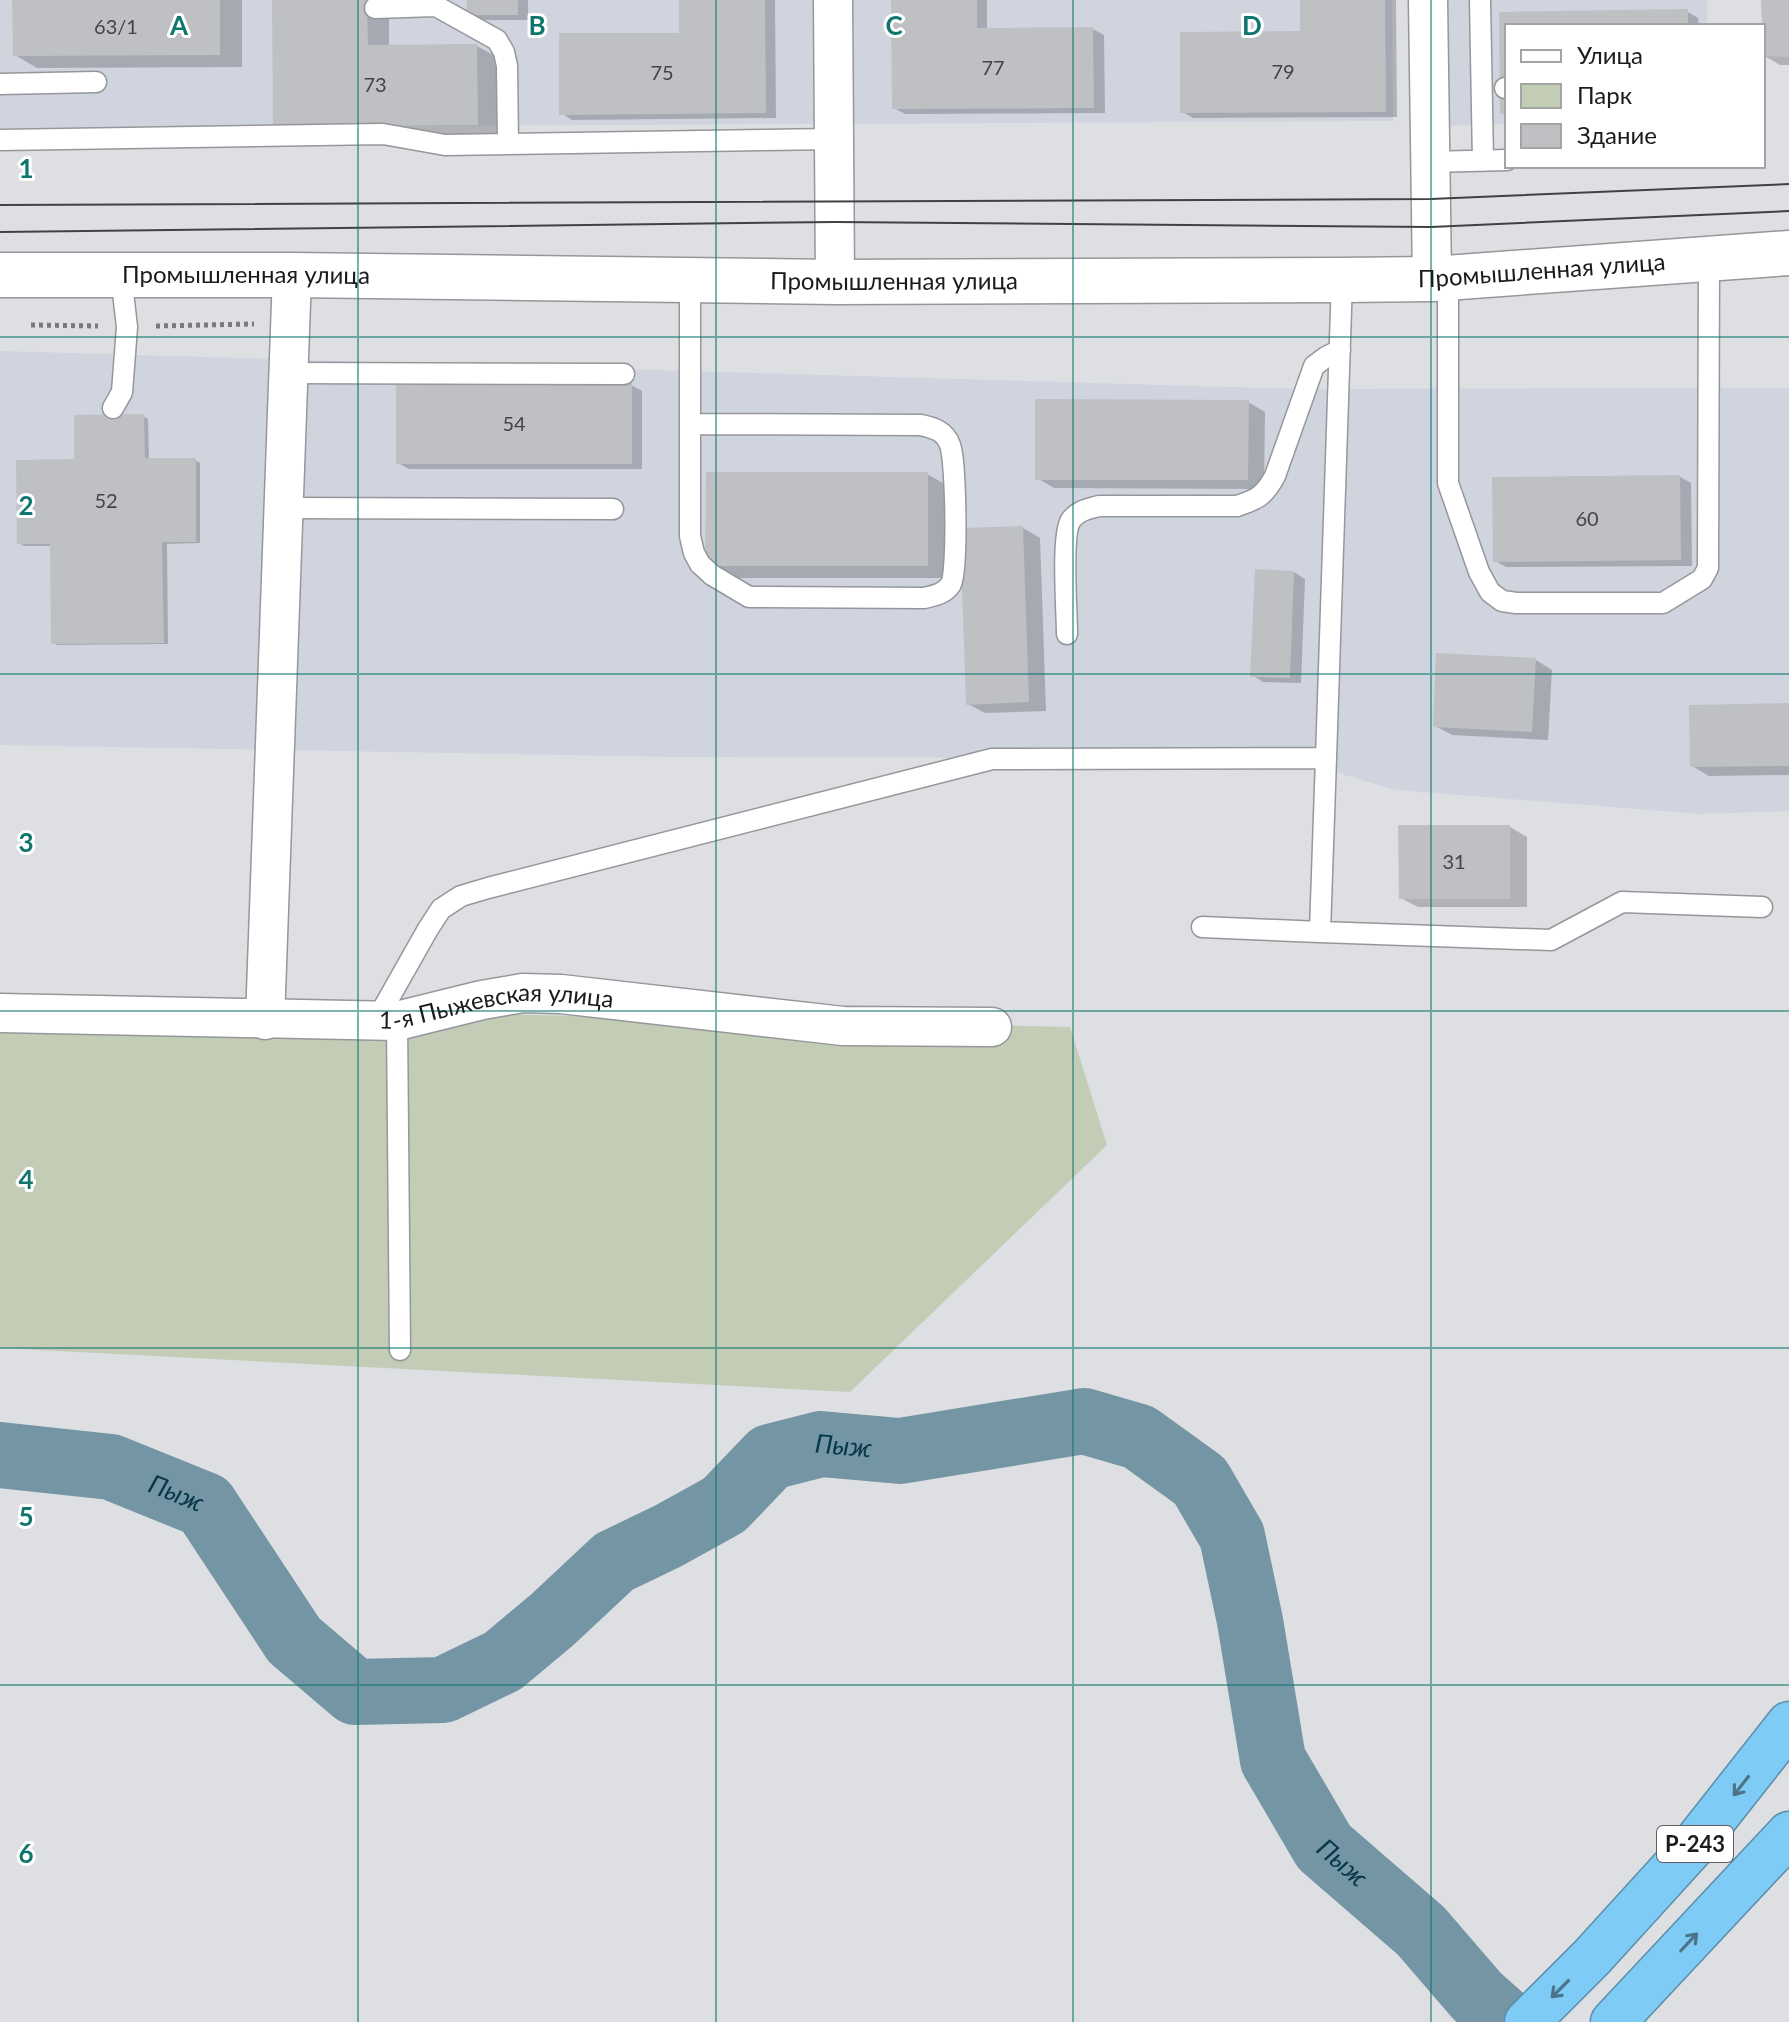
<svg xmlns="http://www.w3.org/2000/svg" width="1789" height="2022" viewBox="0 0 1789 2022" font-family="Lato,sans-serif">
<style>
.built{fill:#cfd4df}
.green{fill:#c3cdb6}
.shadow{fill:#0003}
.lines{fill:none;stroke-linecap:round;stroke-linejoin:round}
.river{stroke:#7495a3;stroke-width:66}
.building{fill:#bec0c3}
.lane-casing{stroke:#95979a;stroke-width:23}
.street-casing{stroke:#95979a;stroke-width:41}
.secondary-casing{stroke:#95979a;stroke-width:47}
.highway-casing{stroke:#5b8da9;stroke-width:47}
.path{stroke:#797a7d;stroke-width:5;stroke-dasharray:4 4;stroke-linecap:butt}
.lane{stroke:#fff;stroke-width:20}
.street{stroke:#fff;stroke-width:38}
.secondary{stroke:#fff;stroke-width:44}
.highway{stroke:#7ecbf5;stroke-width:44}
.tram{stroke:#404142;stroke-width:2}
.oneway{stroke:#4c7388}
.grid{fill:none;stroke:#0f766e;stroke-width:2;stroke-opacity:0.55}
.labels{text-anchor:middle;stroke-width:6;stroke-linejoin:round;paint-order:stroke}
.number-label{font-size:20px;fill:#434446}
.shield{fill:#fff;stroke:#5f5f60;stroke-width:2}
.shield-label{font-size:22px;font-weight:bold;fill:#1a1b1c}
.street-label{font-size:24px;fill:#1a1b1c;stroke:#fff}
.water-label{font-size:26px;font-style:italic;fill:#06384a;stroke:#fff}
.grid-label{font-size:26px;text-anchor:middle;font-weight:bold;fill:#0f766e;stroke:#fff;stroke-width:6;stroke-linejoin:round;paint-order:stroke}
</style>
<rect width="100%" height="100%" fill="#dddfe3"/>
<path class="built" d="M0,0H1392L1393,121L0,128Z
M1444,0H1707V26H1507V124L1446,126Z
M0,351L1300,389L1789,388V811L1700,814L1396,790L1291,759L677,757L0,745Z"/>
<path class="green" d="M0,1003L1070,1027L1107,1145L850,1392L0,1348Z"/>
<path class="shadow" d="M14,0H242V67L37,68L15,55Z
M274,0H389V46H477L499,58L500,137L298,139Z
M469,0H528V20H479L468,14Z
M681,0H775L776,118L572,120L561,113L681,35Z
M893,0H987V30L1093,29L1104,35L1105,113L905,114L894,108Z
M1302,0H1396L1397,117L1193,118L1182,112L1302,33Z
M1763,0H1789V65H1780L1763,55Z
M1688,12L1698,18L1699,26H1507V116L1502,113L1501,14Z
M631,385L642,391V469H409L398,463Z
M1248,402L1265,412L1264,489L1054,488L1037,478Z
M143,416L148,419L149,460H195L200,463V543L167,544L168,644L57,645L53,642L52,546H24L19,543L76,461Z
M927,474L950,487V578H730L707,565Z
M1680,477L1691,483L1692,566L1506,567L1495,561Z
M1023,528L1040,538L1046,711L985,713L968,704Z
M1294,572L1305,579L1301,683L1263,682L1252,675Z
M1536,660L1552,670L1548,740L1452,735L1435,726Z
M1789,705V775L1709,776L1692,766Z
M1510,827L1527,837V907H1418L1401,898Z"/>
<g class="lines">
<path class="river" id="s1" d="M0,1455L111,1467L205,1505L294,1640L355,1692L443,1690L503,1661L552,1620L614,1562L668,1536L724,1505L770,1457L821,1444L900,1451L1084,1421L1139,1437L1200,1481L1232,1536L1250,1621L1273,1760L1324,1847L1421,1931L1477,1996L1506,2022"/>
</g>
<path class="building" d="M12,0H220V55L13,56Z
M272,0H367L368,45L477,44L478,125L273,127Z
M467,0H518V15H466Z
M679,0H765L766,113L559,115V33H679Z
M891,0H977V28L1093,27L1094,108L892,109Z
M1300,0H1385L1386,112L1180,113V32L1300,31Z
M1761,0H1789V57L1763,56Z
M1688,9V26H1507V114H1500L1499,12Z
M632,383V464H396V384Z
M1035,399L1249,400L1248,480H1035Z
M144,414L145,458H196V542H162L164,643L51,644L50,544H17L16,460L74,459V415Z
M706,472H928V566H705Z
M1680,475L1681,560L1493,562L1492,477Z
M1023,526L1029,702L966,705L960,528Z
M1255,569L1294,571L1290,678L1250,677Z
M1436,653L1536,658L1532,732L1433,727Z
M1789,703V766L1690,767L1689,705Z
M1398,825H1510V899H1399Z"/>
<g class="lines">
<g class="lane-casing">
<path id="lane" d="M1480,0L1483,161
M375,8L436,6L497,40L504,52L507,66L508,144
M0,84L96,82
M1505,88H1507
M0,140L383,134L445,145L834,139
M1430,162L1507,160
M1448,278V483L1479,572L1490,592L1502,601L1516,603H1663L1702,579L1708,568L1709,259
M690,281V424L921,425C934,428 945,431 950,445C956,461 958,570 951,584C945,594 933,596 924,598L749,597L712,575L700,564L694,553L690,536V424
M288,373L624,374
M113,408L122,392L127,327L121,275
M284,508L613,509
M1067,634C1067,613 1061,534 1071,520C1079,510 1088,509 1099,506H1237C1258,499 1264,496 1275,476L1314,366L1326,357L1340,350
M1326,758L1320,932L1551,940L1622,902L1762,907
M1202,927L1320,932
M376,1021L428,929L441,909L461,896L488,888L992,759L1326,758L1342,280
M397,1021L400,1350"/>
</g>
<g class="street-casing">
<g id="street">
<path d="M833,0L835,282"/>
<path d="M1428,0L1432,279"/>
<path id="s2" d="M0,1013L397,1021L482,1000L523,993L561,994L843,1026L992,1027"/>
<path d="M265,1020L292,275"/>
</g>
</g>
<g class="secondary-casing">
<g id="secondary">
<path id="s3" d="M0,275H292L835,282L1342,280L1432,279L1789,253"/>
</g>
</g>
<g class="highway-casing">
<path id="highway" d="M1527,2022L1592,1957L1693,1846L1789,1724
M1613,2022L1789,1834"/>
</g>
<path class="path" d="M31,325L98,326
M156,326L254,324"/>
<use href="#lane" class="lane"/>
<use href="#street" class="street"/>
<use href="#secondary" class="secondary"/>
<use href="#highway" class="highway"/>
<path class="tram" d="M0,205L1431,199L1789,184
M0,232L835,222L1431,227L1789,211"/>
</g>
<defs><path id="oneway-shaft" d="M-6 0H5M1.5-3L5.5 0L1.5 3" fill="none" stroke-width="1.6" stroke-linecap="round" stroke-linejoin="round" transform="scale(2)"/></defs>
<g class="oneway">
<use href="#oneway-shaft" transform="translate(1741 1786) rotate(128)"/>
<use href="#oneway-shaft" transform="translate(1689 1942) rotate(-47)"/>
<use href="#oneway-shaft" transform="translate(1560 1989) rotate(135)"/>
</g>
<path class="grid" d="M358,0V2022M716,0V2022M1073,0V2022M1431,0V2022M0,337H1789M0,674H1789M0,1011H1789M0,1348H1789M0,1685H1789"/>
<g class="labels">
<g class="number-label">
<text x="116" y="34">63/1</text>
<text x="993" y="75">77</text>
<text x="1283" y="79">79</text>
<text x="662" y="80">75</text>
<text x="375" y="92">73</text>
<text x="514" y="431">54</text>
<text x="106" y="508">52</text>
<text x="1587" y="526">60</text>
<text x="1454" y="869">31</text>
</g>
<rect class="shield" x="1657" y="1826" width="76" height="36" rx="6"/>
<g class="shield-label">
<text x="1695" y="1852">Р-243</text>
</g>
<g class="street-label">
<text dy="8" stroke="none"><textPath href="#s3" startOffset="1542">Промышленная улица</textPath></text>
<text dy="8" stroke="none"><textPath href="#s3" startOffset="246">Промышленная улица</textPath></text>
<text dy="8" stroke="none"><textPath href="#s3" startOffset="894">Промышленная улица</textPath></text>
<text dy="8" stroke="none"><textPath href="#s2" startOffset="498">1-я Пыжевская улица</textPath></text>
</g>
<g class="water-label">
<text dy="9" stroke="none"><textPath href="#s1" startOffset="1024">Пыж</textPath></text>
<text dy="9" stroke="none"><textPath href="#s1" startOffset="182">Пыж</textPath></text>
<text dy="9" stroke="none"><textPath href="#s1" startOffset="1816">Пыж</textPath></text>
</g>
</g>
<g class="grid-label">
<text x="179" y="35">A</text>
<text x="537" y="35">B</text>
<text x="894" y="35">C</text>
<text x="1252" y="35">D</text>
<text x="26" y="178">1</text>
<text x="26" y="515">2</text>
<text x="26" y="852">3</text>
<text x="26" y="1189">4</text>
<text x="26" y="1526">5</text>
<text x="26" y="1863">6</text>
</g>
<rect x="1505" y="24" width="260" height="144" fill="#ffffff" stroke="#a3a4a4" stroke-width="2"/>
<rect x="1521" y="50" width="40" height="12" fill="#ffffff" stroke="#a3a4a4" stroke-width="2"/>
<text x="1577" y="64" font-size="24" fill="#1a1b1c">Улица</text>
<rect x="1521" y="84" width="40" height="24" fill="#c3cdb6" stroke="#a3a4a4" stroke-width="2"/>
<text x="1577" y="104" font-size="24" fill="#1a1b1c">Парк</text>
<rect x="1521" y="124" width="40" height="24" fill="#bec0c3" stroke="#a3a4a4" stroke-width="2"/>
<text x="1577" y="144" font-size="24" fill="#1a1b1c">Здание</text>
</svg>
